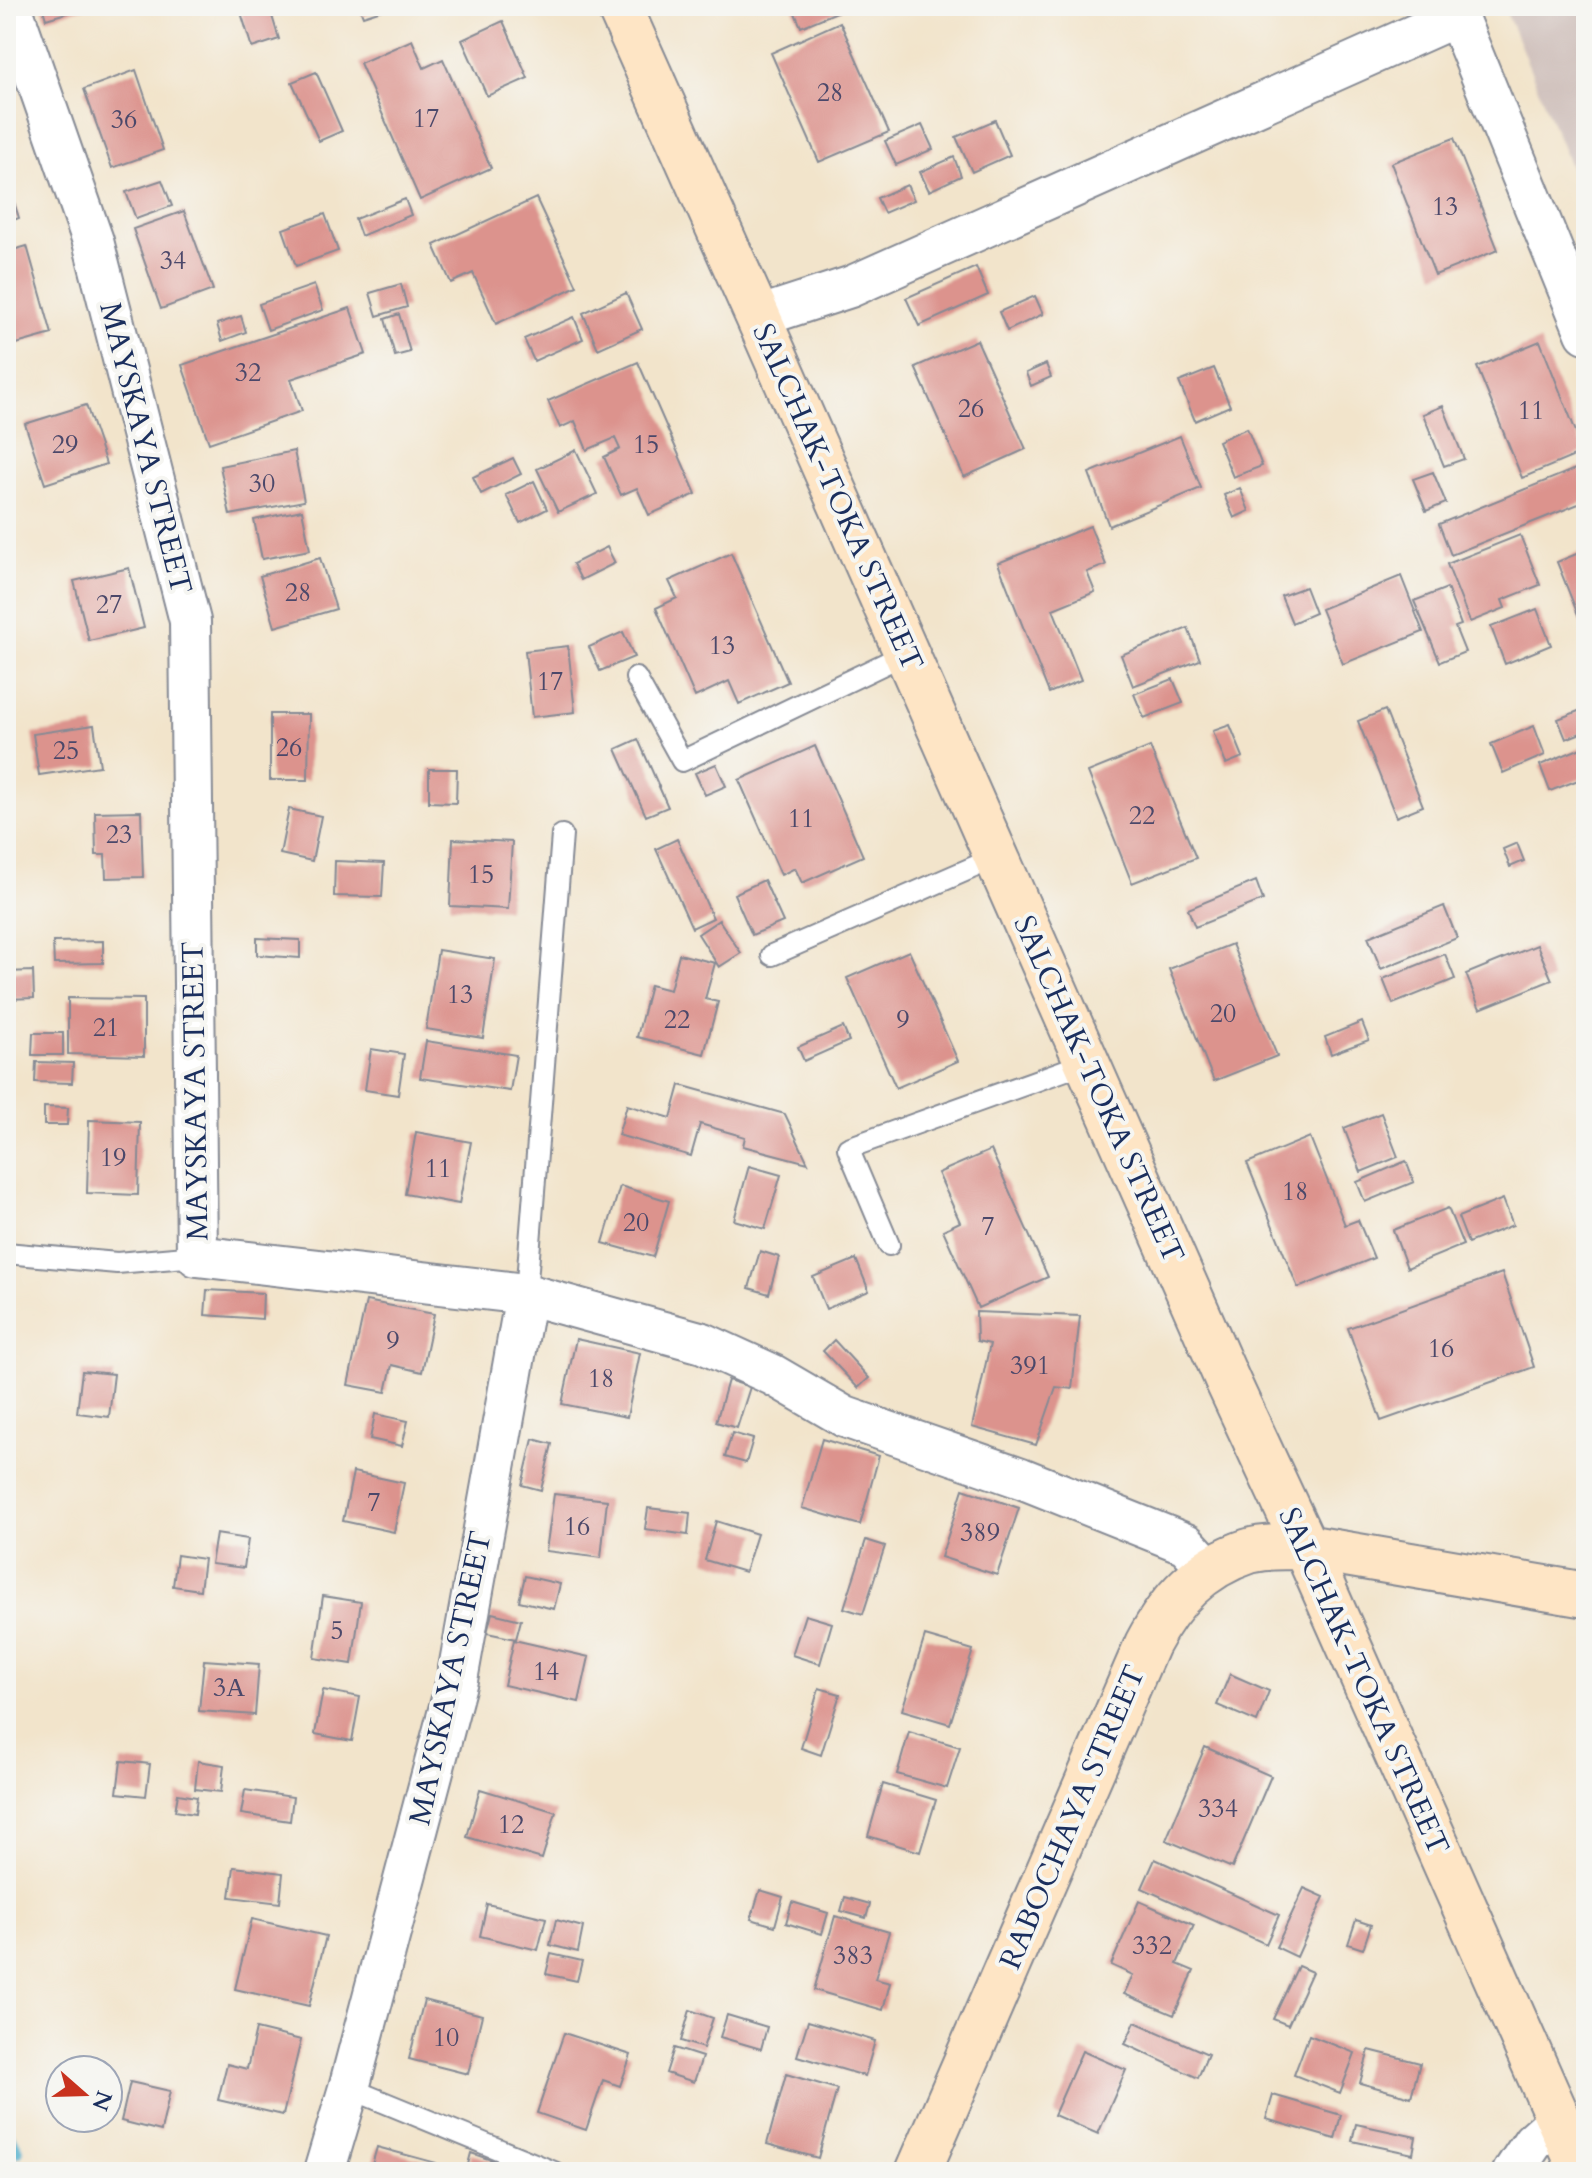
<svg xmlns="http://www.w3.org/2000/svg" width="1592" height="2178" viewBox="0 0 1592 2178" font-family="Cardo,serif">
<style>
.industrial{fill:#cfc0bb}
.lines{fill:none;stroke-linecap:round;stroke-linejoin:round}
.stream{stroke:#4cadcb;stroke-width:14}
.building{fill:#dc938d}
.lane-casing{stroke:#868a94;stroke-width:24}
.street-casing{stroke:#868a94;stroke-width:44}
.secondary-casing{stroke:#868a94;stroke-width:48}
.lane{stroke:#fff;stroke-width:20}
.street{stroke:#fff;stroke-width:40}
.secondary{stroke:#fee5c5;stroke-width:44}
.labels{text-anchor:middle;stroke-width:8;stroke-linejoin:round;paint-order:stroke}
.number-label{font-size:26px;fill:#4b486a}
.street-label{font-size:30px;fill:#1b2f5e;stroke:#f6f6f2}
</style>
<rect width="100%" height="100%" fill="#f6f6f2"/>
<filter id="ink" filterUnits="userSpaceOnUse"><feTurbulence type="fractalNoise" baseFrequency=".0125" numOctaves="2"/><feDisplacementMap in="SourceGraphic" scale="16" xChannelSelector="R" yChannelSelector="G"/><feConvolveMatrix kernelMatrix="1 2 1 2 8 2 1 2 1" color-interpolation-filters="sRGB"/></filter>
<filter id="wash" filterUnits="userSpaceOnUse"><feTurbulence type="fractalNoise" baseFrequency=".006" numOctaves="4" result="noise"/><feDisplacementMap in="SourceGraphic" scale="32" xChannelSelector="R" yChannelSelector="G"/><feGaussianBlur stdDeviation="1.8" result="paint"/><feColorMatrix in="noise" values="0 0 0 0 0 0 0 0 0 0 0 0 0 0 0 0 0 1.4 0 .05"/><feComposite in="paint" operator="in"/></filter>
<g filter="url(#wash)">
<rect width="100%" height="100%" fill="#f2e4cb"/>
<path class="industrial" d="M1503,6H1586V205L1514,30Z"/>
<g class="lines">
<path class="stream" d="M6,2133L17,2150"/>
</g>
<g id="blocks">
<path class="building" d="M42,6H86L87,7L46,19Z
M239,6H269L279,39L252,48Z
M359,6H391V7L363,16Z
M792,6H840L842,10L801,27Z
M503,21L528,78L487,96L462,40Z
M840,22L889,132L819,162L771,53Z
M412,40L424,68L443,59L491,168L420,200L360,63Z
M136,70L163,150L112,168L84,89Z
M316,72L342,131L319,141L292,82Z
M995,120L1010,155L972,172L956,137Z
M922,125L933,149L896,165L885,141Z
M1454,138L1498,250L1435,275L1391,163Z
M954,157L961,176L929,191L920,172Z
M162,180L172,206L136,219L126,192Z
M907,185L914,200L884,213L877,198Z
M536,198L577,286L496,324L473,273L451,283L434,245Z
M405,199L411,215L361,236L355,219Z
M14,202L19,218L6,223V205Z
M184,211L213,290L161,309L133,229Z
M325,214L338,251L296,266L283,229Z
M27,246L52,334L6,347V252Z
M976,267L988,295L919,326L906,298Z
M401,284L407,307L377,316L370,293Z
M314,285L323,310L268,330L259,304Z
M626,293L642,329L598,349L583,313Z
M1035,296L1043,314L1007,331L999,312Z
M350,308L366,354L291,379L302,411L209,443L182,365Z
M399,314L410,352L395,356L385,319Z
M241,316L246,332L222,341L217,324Z
M574,317L583,339L534,361L524,339Z
M977,340L1026,449L964,477L915,367Z
M1540,341L1584,452L1522,478L1477,367Z
M638,362L696,494L649,515L637,488L621,495L604,457L620,449L615,438L587,450L575,421L560,428L548,401Z
M1046,364L1051,377L1031,386L1026,373Z
M1214,368L1230,406L1195,421L1179,382Z
M86,405L106,464L45,484L25,424Z
M1443,406L1464,459L1444,466L1423,414Z
M1247,428L1262,466L1233,477L1218,441Z
M1180,436L1201,488L1109,526L1089,473Z
M576,450L597,494L558,512L537,469Z
M294,451L304,501L230,515L220,466Z
M513,458L521,474L481,494L473,477Z
M1580,467L1586,482V501L1451,555L1439,524Z
M1433,472L1446,503L1426,511L1413,479Z
M534,481L547,509L520,523L506,495Z
M1240,488L1249,511L1234,518L1224,495Z
M302,510L310,550L262,559L254,520Z
M1090,526L1106,565L1087,572L1095,592L1053,609L1081,680L1049,693L998,563Z
M1520,535L1540,585L1502,600L1505,608L1470,622L1447,564Z
M607,547L615,563L581,580L573,564Z
M1586,550V635L1557,562Z
M731,553L788,682L739,704L729,681L695,697L656,608L677,598L669,581Z
M320,558L336,609L275,627L260,576Z
M129,568L144,628L89,641L74,581Z
M1401,576L1423,632L1343,664L1321,609Z
M1305,587L1315,613L1292,623L1281,596Z
M1447,588L1461,625L1455,627L1465,652L1440,662L1414,601Z
M1537,609L1551,645L1505,664L1491,627Z
M1188,628L1200,660L1133,686L1121,655Z
M623,632L634,657L600,671L589,647Z
M568,646L575,712L532,717L525,651Z
M1173,679L1183,703L1144,718L1134,694Z
M1586,708V731L1566,739L1558,719Z
M1385,710L1423,806L1396,817L1358,721Z
M270,714H309L308,780H270Z
M94,725L100,766L39,775L33,734Z
M1230,725L1243,757L1226,764L1213,731Z
M1534,726L1545,755L1503,773L1491,744Z
M638,739L668,807L646,816L616,749Z
M815,746L863,856L802,883L795,868L781,875L739,780Z
M1586,746V777L1550,791L1540,765Z
M1150,747L1196,858L1132,883L1088,772Z
M716,764L726,786L705,795L695,773Z
M429,769H457L456,803L429,802Z
M289,809L321,816L312,861L280,854Z
M141,811L143,877L106,878L105,855H96L95,812Z
M453,839L512,842L508,909L450,906Z
M677,839L713,918L692,928L656,849Z
M1517,843L1524,861L1510,867L1503,849Z
M335,861L384,863L382,897L334,896Z
M764,880L783,922L752,935L734,894Z
M1256,881L1263,900L1195,927L1188,909Z
M1444,906L1457,938L1381,969L1368,937Z
M719,920L741,953L719,967L698,934Z
M257,938L300,940V958L257,955Z
M103,941V963L54,964L53,942Z
M1232,944L1277,1056L1214,1081L1169,969Z
M1537,945L1552,980L1480,1009L1466,974Z
M438,950L495,959L483,1038L426,1029Z
M909,951L958,1061L896,1088L847,978Z
M679,954L715,963L705,999L718,1002L704,1054L637,1037L650,985L670,990Z
M1445,954L1455,979L1393,1004L1383,979Z
M33,971L34,998L6,999V972Z
M68,998L144,999V1056L68,1054Z
M1362,1022L1369,1040L1331,1054L1325,1037Z
M843,1027L849,1041L804,1061L798,1047Z
M33,1033H63V1055H32Z
M426,1041L516,1055L510,1091L420,1078Z
M371,1049L404,1054L398,1095L365,1090Z
M36,1062L73,1063L72,1083L35,1082Z
M680,1085L785,1114L808,1163L743,1146L745,1137L700,1124L691,1156L618,1135L627,1105L671,1118Z
M44,1107L68,1108L67,1125H44Z
M1381,1113L1398,1157L1361,1172L1344,1128Z
M89,1120L140,1122L138,1195L87,1193Z
M416,1132L471,1142L459,1204L405,1194Z
M1310,1137L1345,1225L1358,1220L1374,1258L1298,1288L1247,1163Z
M991,1150L1048,1277L978,1308L943,1230L960,1222L938,1173Z
M1406,1161L1414,1182L1365,1202L1357,1182Z
M749,1166L781,1175L765,1229L734,1220Z
M620,1186L669,1201L653,1257L603,1243Z
M1503,1199L1513,1225L1468,1243L1458,1217Z
M1448,1208L1463,1245L1407,1268L1393,1230Z
M760,1251L779,1257L769,1294L749,1288Z
M856,1259L869,1291L826,1309L813,1277Z
M1502,1273L1534,1367L1381,1421L1348,1328Z
M207,1290L263,1293L262,1319L205,1315Z
M366,1301L434,1314L422,1372L392,1365L386,1392L348,1385Z
M976,1312L1080,1316L1072,1389L1056,1387L1036,1445L972,1427L990,1344L977,1341Z
M576,1339L640,1353L627,1417L562,1404Z
M834,1340L869,1378L858,1388L823,1351Z
M82,1371L114,1374L109,1417L77,1413Z
M728,1380L750,1387L737,1428L716,1422Z
M375,1414L408,1421L402,1446L370,1439Z
M732,1433L753,1439L746,1463L725,1457Z
M533,1439L552,1444L541,1490L522,1485Z
M822,1439L879,1456L860,1525L802,1508Z
M353,1472L404,1483L394,1532L343,1521Z
M963,1489L1019,1508L997,1575L941,1557Z
M554,1494L607,1500L601,1558L546,1551Z
M648,1508L690,1513L688,1535L645,1529Z
M716,1521L757,1534L745,1572L705,1560Z
M216,1534L248,1539L244,1568L211,1564Z
M866,1540L885,1546L863,1614L844,1608Z
M177,1555L204,1559L200,1590L173,1586Z
M525,1576L560,1584L554,1609L519,1601Z
M323,1596L361,1602L352,1664L314,1658Z
M492,1613L521,1620L516,1639L487,1633Z
M805,1615L832,1623L820,1664L792,1655Z
M925,1636L973,1650L950,1724L902,1710Z
M514,1640L589,1657L579,1702L504,1685Z
M204,1660L259,1664L255,1715L199,1711Z
M1230,1674L1269,1691L1257,1722L1217,1705Z
M819,1688L840,1694L821,1755L801,1748Z
M323,1690L360,1697L352,1741L315,1734Z
M909,1732L960,1747L947,1788L897,1774Z
M1205,1747L1271,1776L1232,1868L1166,1840Z
M121,1761L150,1764L146,1796L117,1793Z
M198,1761L224,1765L221,1792L195,1789Z
M883,1784L936,1800L920,1852L868,1836Z
M480,1789L556,1812L542,1859L467,1837Z
M245,1790L293,1797L290,1821L241,1814Z
M178,1794L197,1797L195,1814L175,1811Z
M1155,1859L1279,1915L1266,1944L1142,1888Z
M234,1867L283,1873L280,1903L230,1897Z
M1304,1888L1324,1897L1297,1957L1276,1947Z
M760,1890L783,1897L775,1926L751,1919Z
M845,1897L870,1904L866,1918L841,1911Z
M1139,1901L1194,1925L1177,1964L1194,1971L1174,2015L1124,1994L1133,1975L1111,1965Z
M792,1902L828,1913L822,1934L786,1923Z
M487,1904L546,1918L538,1950L480,1936Z
M835,1916L889,1932L875,1979L890,1983L883,2010L814,1990Z
M252,1919L326,1936L309,2006L235,1989Z
M556,1920L583,1927L578,1952L550,1945Z
M1356,1920L1371,1925L1363,1949L1348,1944Z
M551,1954L582,1961L577,1981L546,1974Z
M1298,1966L1312,1972L1288,2025L1273,2019Z
M424,2000L482,2015L468,2074L409,2059Z
M690,2010L713,2018L703,2048L681,2041Z
M727,2015L767,2027L761,2049L720,2037Z
M808,2021L875,2041L865,2076L797,2056Z
M1135,2022L1208,2054L1198,2078L1125,2044Z
M256,2029L301,2040L283,2115L218,2100L227,2064L247,2069Z
M564,2033L631,2055L620,2086L603,2080L586,2130L537,2113Z
M1309,2035L1355,2053L1340,2093L1294,2075Z
M674,2048L702,2057L694,2082L666,2073Z
M1369,2050L1420,2063L1411,2097L1360,2083Z
M1082,2051L1126,2070L1098,2134L1054,2115Z
M786,2074L837,2089L818,2158L767,2144Z
M130,2082L170,2091L161,2131L121,2121Z
M1273,2095L1341,2115L1335,2139L1266,2119Z
M1356,2124L1416,2137L1413,2154L1352,2141Z
M377,2147L436,2163L434,2172H370Z
M471,2153L494,2161L491,2172H466Z"/>
</g>
</g>
<g filter="url(#ink)">
<use href="#blocks" fill-opacity="0" stroke="#868a94" stroke-width="2"/>
<g class="lines">
<g class="lane-casing">
<path id="lane" d="M636,678L682,761L907,653
M772,955L997,857
M889,1245L848,1148L1088,1062
M6,1253L117,1263L197,1256
M526,1294L562,835
M349,2088L554,2172"/>
</g>
<g class="street-casing">
<path id="street" d="M11,6L93,241L190,621L197,1256L526,1294L703,1343L773,1375L845,1417L1021,1478L1186,1544L1209,1569
M1453,6L1586,333
M758,317L850,287L1457,16
M324,2172L349,2088L457,1680L526,1294
M1513,2172L1533,2142L1559,2119"/>
</g>
<g class="secondary-casing">
<path id="secondary" d="M619,6L758,317L1229,1384L1305,1547L1582,2172
M918,2172L1147,1644C1170,1600 1200,1567 1249,1551C1267,1546 1287,1547 1305,1547L1586,1595"/>
</g>
<use href="#lane" class="lane"/>
<use href="#street" class="street"/>
<use href="#secondary" class="secondary"/>
</g>
</g>
<g class="labels">
<g class="number-label">
<text x="830" y="101">28</text>
<text x="426" y="127">17</text>
<text x="124" y="128">36</text>
<text x="1445" y="215">13</text>
<text x="173" y="269">34</text>
<text x="248" y="381">32</text>
<text x="971" y="417">26</text>
<text x="1531" y="419">11</text>
<text x="65" y="453">29</text>
<text x="646" y="453">15</text>
<text x="262" y="492">30</text>
<text x="298" y="601">28</text>
<text x="109" y="613">27</text>
<text x="722" y="654">13</text>
<text x="550" y="690">17</text>
<text x="289" y="756">26</text>
<text x="66" y="759">25</text>
<text x="1142" y="824">22</text>
<text x="801" y="827">11</text>
<text x="119" y="843">23</text>
<text x="481" y="883">15</text>
<text x="460" y="1003">13</text>
<text x="1223" y="1022">20</text>
<text x="677" y="1028">22</text>
<text x="903" y="1028">9</text>
<text x="106" y="1036">21</text>
<text x="113" y="1166">19</text>
<text x="438" y="1177">11</text>
<text x="1295" y="1200">18</text>
<text x="636" y="1231">20</text>
<text x="988" y="1235">7</text>
<text x="393" y="1349">9</text>
<text x="1441" y="1357">16</text>
<text x="1030" y="1374">391</text>
<text x="601" y="1387">18</text>
<text x="374" y="1511">7</text>
<text x="577" y="1535">16</text>
<text x="980" y="1541">389</text>
<text x="337" y="1639">5</text>
<text x="546" y="1680">14</text>
<text x="229" y="1696">3А</text>
<text x="1218" y="1817">334</text>
<text x="511" y="1833">12</text>
<text x="1152" y="1954">332</text>
<text x="853" y="1964">383</text>
<text x="446" y="2046">10</text>
</g>
<g class="street-label">
<text transform="translate(146 448) rotate(76)" y="10">MAYSKAYA STREET</text>
<text transform="translate(838 497) rotate(66)" y="10">SALCHAK-TOKA STREET</text>
<text transform="translate(1099 1089) rotate(66)" y="10">SALCHAK-TOKA STREET</text>
<text transform="translate(195 1091) rotate(-91)" y="10">MAYSKAYA STREET</text>
<text transform="translate(450 1678) rotate(-78)" y="10">MAYSKAYA STREET</text>
<text transform="translate(1364 1681) rotate(66)" y="10">SALCHAK-TOKA STREET</text>
<text transform="translate(1072 1817) rotate(-67)" y="10">RABOCHAYA STREET</text>
</g>
</g>
<rect width="1592" height="2178" fill="none" stroke="#f6f6f2" stroke-width="32"/>
<g transform="translate(84 2094) rotate(110)"><circle r="38" fill="#f6f6f2" stroke="#9ea6b7" stroke-width="2"/>
<path d="M0-6L14 30L0 20L-14 30Z" fill="#c8321e"/>
<text y="-12" font-size="22" font-weight="bold" text-anchor="middle" fill="#1b2f5e">N</text>
</g>
</svg>
